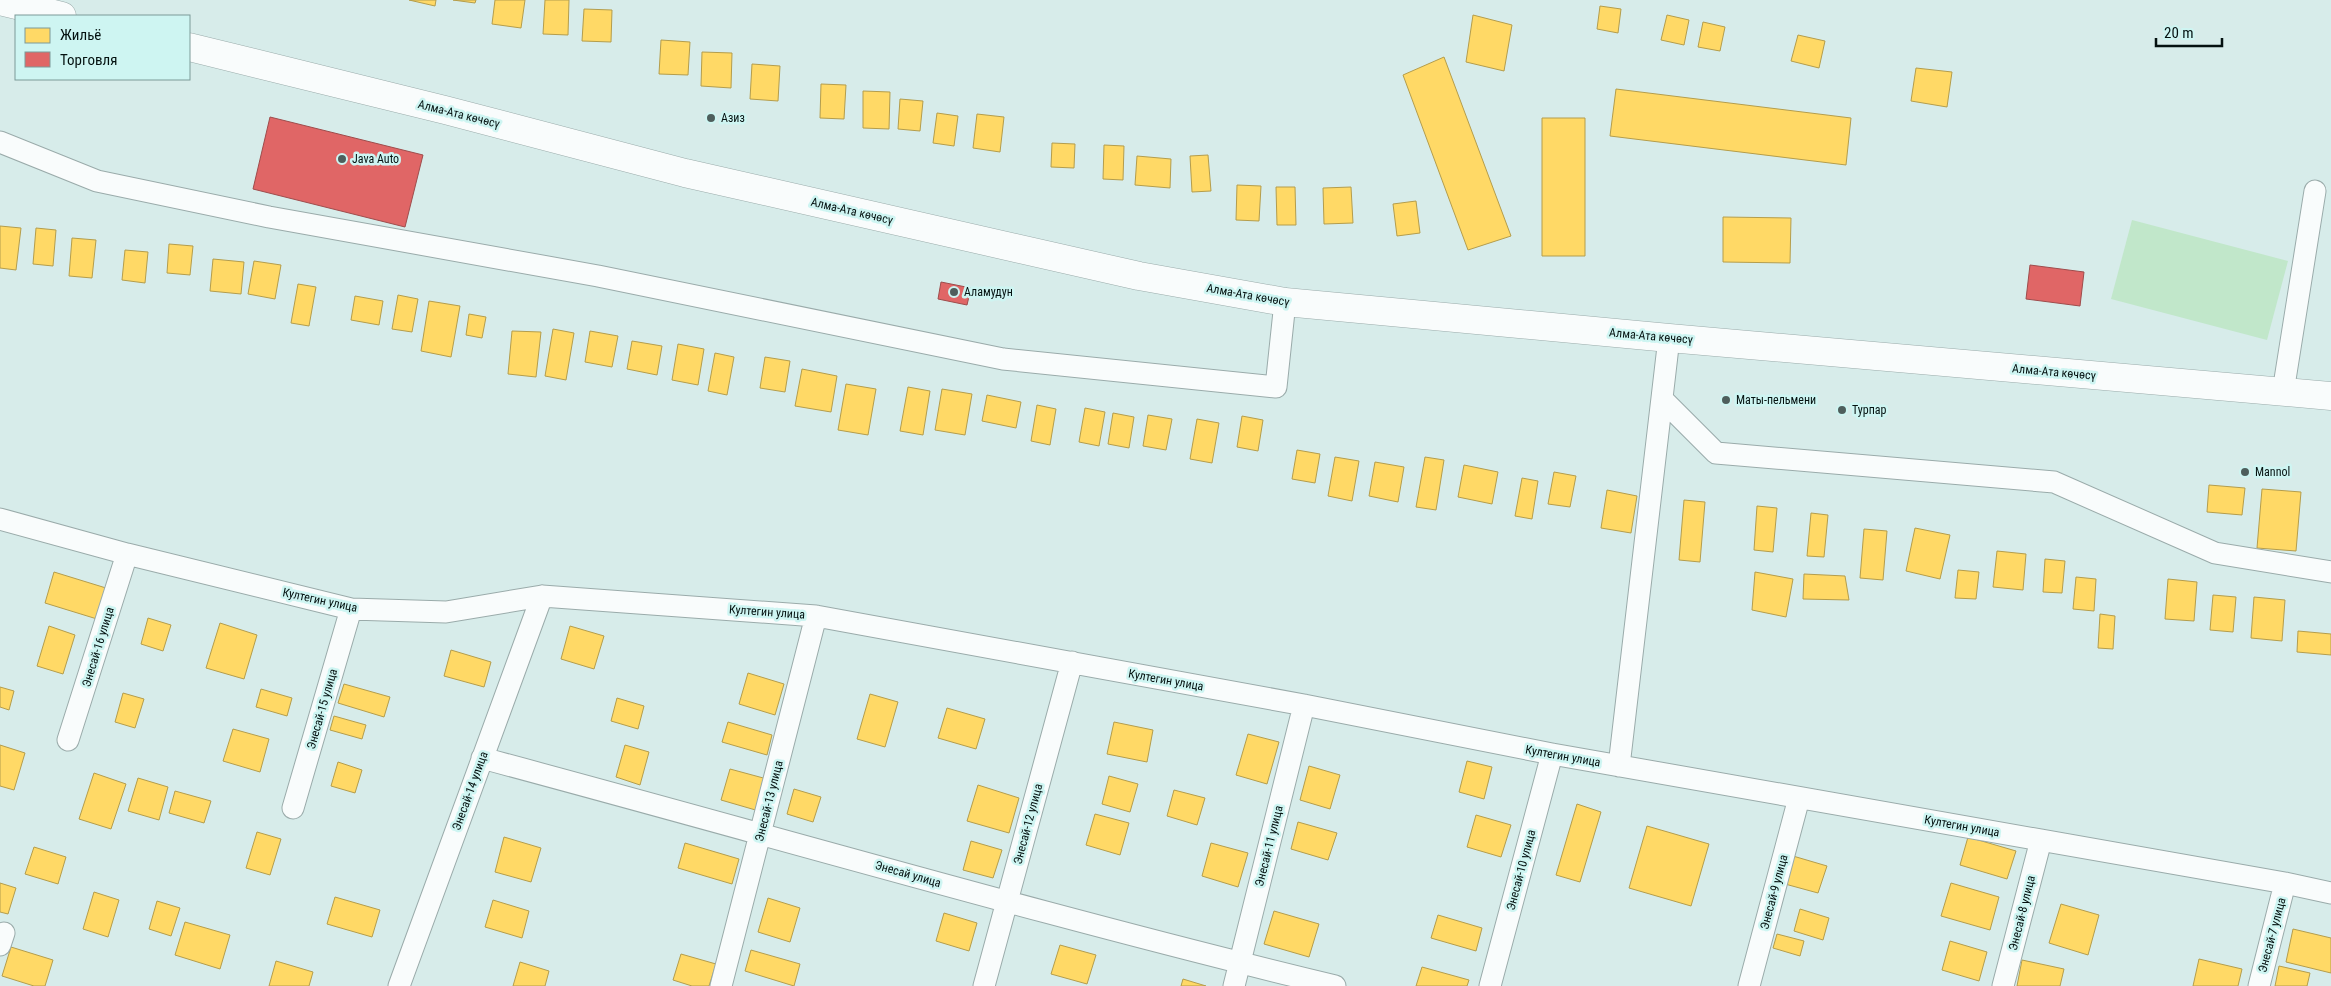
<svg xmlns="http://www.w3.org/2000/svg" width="2331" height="986" viewBox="0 0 2331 986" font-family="'Roboto Condensed',sans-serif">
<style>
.green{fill:#c1e7ca}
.homes{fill:#ffd966;stroke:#b49d4c}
.shops{fill:#e06666;stroke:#9e4c4c}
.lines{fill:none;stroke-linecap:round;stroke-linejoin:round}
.minor-casing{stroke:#9aabaa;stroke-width:23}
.primary-casing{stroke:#9aabaa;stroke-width:29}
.minor{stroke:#f9fcfc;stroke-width:21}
.primary{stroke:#f9fcfc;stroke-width:28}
.poi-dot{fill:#4e5e5c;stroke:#cef5f2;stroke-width:2}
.labels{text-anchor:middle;stroke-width:5;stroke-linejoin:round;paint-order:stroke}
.street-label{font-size:12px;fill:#041110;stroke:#cef5f2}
.poi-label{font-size:12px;fill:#041110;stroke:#cef5f2;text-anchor:start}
</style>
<rect width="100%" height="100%" fill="#d7ecea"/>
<path class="green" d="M2132,220L2288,261L2267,340L2111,299Z"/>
<path class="homes" d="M409,0H436L435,6Z
M453,0H476L475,3Z
M495,0H525L521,28L492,24Z
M545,0H569L568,35L543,34Z
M1600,6L1621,9L1618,33L1597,29Z
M584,9L612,10L611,42L582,41Z
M1473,15L1512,25L1504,71L1466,62Z
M1667,15L1689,20L1684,45L1661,40Z
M1703,22L1725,27L1720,51L1698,47Z
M1798,35L1825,41L1819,68L1791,61Z
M661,40L690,42L688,75L659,74Z
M702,52L732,53L731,88L701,86Z
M1444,57L1511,236L1468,250L1403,75Z
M752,64L780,66L778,101L750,99Z
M1916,68L1952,72L1947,107L1911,101Z
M821,84L846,85L844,119L820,118Z
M1616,89L1851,118L1846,165L1610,136Z
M863,91L890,92L889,129L863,128Z
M900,99L923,101L920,131L898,129Z
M937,113L958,116L954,146L933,143Z
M977,114L1004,117L1000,152L973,148Z
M1542,118H1585V256H1542Z
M1052,143L1075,144L1074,168L1051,167Z
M1104,145L1124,146L1123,180L1103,179Z
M1208,155L1211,191L1192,192L1190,156Z
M1137,156L1171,159L1170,188L1135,185Z
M1237,185L1261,186L1259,221L1236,220Z
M1276,187H1295L1296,225H1277Z
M1351,187L1353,223L1324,224L1323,188Z
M1416,201L1420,233L1397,236L1393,204Z
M1723,217L1791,218L1790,263L1723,262Z
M0,226L21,228L16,270L0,268Z
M36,228L56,230L53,266L33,264Z
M72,238L96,240L92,278L69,276Z
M169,244L193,246L190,275L167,273Z
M125,250L148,252L145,283L122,280Z
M213,259L244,262L241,294L210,291Z
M254,261L281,265L275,299L248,294Z
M298,284L316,287L309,326L291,323Z
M398,295L418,299L412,332L392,329Z
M355,296L383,301L379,325L351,320Z
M429,301L460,306L451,357L421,351Z
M469,314L486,317L482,338L466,335Z
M553,329L574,333L566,380L545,376Z
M512,331L541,332L536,377L508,374Z
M590,331L618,336L612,367L585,362Z
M632,341L662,346L657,375L627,369Z
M678,344L704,349L698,385L672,380Z
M715,353L734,357L727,395L708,391Z
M765,357L790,361L785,392L760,388Z
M802,369L837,376L831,412L795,406Z
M846,384L876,389L868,435L838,430Z
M908,387L930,391L923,435L900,431Z
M942,389L972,394L965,435L935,430Z
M987,395L1021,402L1016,428L982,421Z
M1037,405L1056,409L1050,445L1031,441Z
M1085,408L1105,412L1099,446L1079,442Z
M1113,413L1134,417L1129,448L1108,444Z
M1148,415L1172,419L1166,450L1143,446Z
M1242,416L1263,420L1258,451L1237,447Z
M1197,419L1219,423L1212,463L1190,459Z
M1297,450L1320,454L1315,483L1292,479Z
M1335,457L1359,461L1352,501L1328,496Z
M1425,457L1444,460L1436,510L1416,507Z
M1375,462L1404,467L1398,502L1369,496Z
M1464,465L1498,472L1492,504L1458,497Z
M1554,472L1576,476L1570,507L1548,504Z
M1522,478L1538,481L1532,519L1515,516Z
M2209,485L2245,488L2242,515L2207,512Z
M2262,489L2301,492L2296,551L2257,548Z
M1607,490L1637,496L1631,533L1601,528Z
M1684,500L1705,502L1700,562L1679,560Z
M1757,506L1777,508L1773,552L1754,550Z
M1811,513L1828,515L1824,557L1807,556Z
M1915,528L1950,535L1940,579L1906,571Z
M1864,529L1887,531L1883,580L1860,578Z
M1997,551L2026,554L2023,590L1993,587Z
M2045,559L2065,561L2062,593L2043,592Z
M1958,570L1979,572L1976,599L1955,598Z
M54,572L106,588L97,619L45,603Z
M1755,572L1793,579L1786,617L1752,610Z
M1804,574L1845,576L1849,600L1803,599Z
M2076,577L2096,579L2094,611L2073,609Z
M2168,579L2197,582L2194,621L2165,619Z
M2213,595L2236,597L2233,632L2210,630Z
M2254,597L2285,600L2282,641L2251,638Z
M2100,614L2115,616L2113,649L2098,648Z
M148,618L171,625L163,651L141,644Z
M220,623L257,635L244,679L206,668Z
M49,626L75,635L63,674L37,666Z
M570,626L604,636L594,669L561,659Z
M2298,631L2331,634V655L2297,652Z
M451,650L491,662L484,687L444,676Z
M748,673L784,684L775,715L739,704Z
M344,684L390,697L384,717L338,703Z
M0,687L14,691L9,710L0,707Z
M261,689L292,698L287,716L256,707Z
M123,693L144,699L135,728L115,722Z
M870,694L898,702L885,747L857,739Z
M617,698L644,706L638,729L611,721Z
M947,708L985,719L976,749L938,738Z
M334,716L366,725L362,739L330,730Z
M728,722L772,735L767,755L722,742Z
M1114,722L1153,730L1147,762L1107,754Z
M233,729L269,739L260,772L223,761Z
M1248,734L1279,742L1267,784L1236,775Z
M0,745L25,753L14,790L0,786Z
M625,745L649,752L640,785L616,777Z
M1467,761L1492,767L1484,799L1459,792Z
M338,762L362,770L355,793L331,786Z
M1309,766L1340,775L1330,809L1300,800Z
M730,769L767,779L759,811L721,800Z
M94,773L126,784L111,829L79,819Z
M1109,776L1138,784L1130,812L1102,804Z
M138,778L168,787L159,820L128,811Z
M978,785L1019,798L1009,833L967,821Z
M794,789L821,797L813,822L787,814Z
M1174,790L1205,798L1197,825L1167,816Z
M175,791L211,801L204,823L169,813Z
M1577,804L1601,812L1580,882L1556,875Z
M1095,814L1129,823L1120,855L1086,845Z
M1476,815L1511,825L1501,857L1467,847Z
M1298,822L1337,833L1328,860L1291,849Z
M1647,826L1709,844L1691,906L1629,888Z
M257,832L281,839L270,875L246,868Z
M504,837L541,848L531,882L495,872Z
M1968,837L2016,851L2007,879L1960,865Z
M971,841L1002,850L993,878L963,870Z
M685,843L739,859L732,884L678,868Z
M1211,843L1248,853L1238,887L1202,876Z
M34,847L66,857L58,884L25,874Z
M1793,856L1827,866L1818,893L1785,884Z
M0,883L16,888L8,914L0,912Z
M1951,883L1999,897L1990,930L1941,916Z
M94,892L119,900L108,937L83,929Z
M335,897L380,910L372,937L327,924Z
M768,898L800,908L790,942L758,932Z
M493,900L529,911L522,938L485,927Z
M157,901L180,908L171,936L149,929Z
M2061,904L2099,915L2088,955L2049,943Z
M1800,909L1829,918L1823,940L1794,931Z
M1274,911L1319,924L1309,957L1264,944Z
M944,913L977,923L969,951L936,941Z
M1438,915L1482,928L1476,951L1431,938Z
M185,922L230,935L220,969L175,955Z
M2293,929L2331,938V973L2286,962Z
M1777,934L1804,941L1800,956L1773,948Z
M1950,941L1987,952L1979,981L1942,970Z
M1060,945L1096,955L1087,984L1051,974Z
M11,947L53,960L45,986H34L2,976Z
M751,950L800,964L794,986L745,971Z
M681,954L716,964L709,986H692L673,980Z
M2199,959L2242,969L2238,986H2193Z
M2022,960L2064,969L2060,986H2017Z
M276,961L313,972L309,986H269Z
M520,962L549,971L545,986H513Z
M2279,966L2310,973L2307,986H2275Z
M1422,967L1469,980L1467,986H1416Z
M1183,979L1206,986H1181Z"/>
<path class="shops" d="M270,117L423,155L405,227L253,189Z
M2030,265L2084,272L2080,306L2026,299Z
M941,282L971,288L967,305L938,299Z"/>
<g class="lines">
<g class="minor-casing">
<path id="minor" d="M0,142L97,181L269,217L598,276L1003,359L1276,387L1285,302
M2283,392L2315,191
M1662,399L1716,453L2054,482L2215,553L2331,572
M0,519L127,554L351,609L446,612L542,596L816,616L1304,705L1552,754L2285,883L2331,893
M68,740L127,554
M482,758C766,834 1049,917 1335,986
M1619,766L1669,338
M293,808L351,609
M0,945L4,933
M399,986L542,596
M721,986L816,616
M984,986L1072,662
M1234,986L1304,705
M1490,986L1552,754
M1749,986L1799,798
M2003,986L2041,840
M2259,986L2285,883"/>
</g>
<g class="primary-casing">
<path id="primary" d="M0,1L62,16
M189,47L445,110L685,173L1139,276L1285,302L1669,338L2331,396"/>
</g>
<use href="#minor" class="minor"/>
<use href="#primary" class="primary"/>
</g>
<g class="poi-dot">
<circle cx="711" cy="118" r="5"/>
<circle cx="342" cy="159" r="5"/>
<circle cx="954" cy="292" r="5"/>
<circle cx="1726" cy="400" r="5"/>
<circle cx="1842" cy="410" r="5"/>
<circle cx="2245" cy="472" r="5"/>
</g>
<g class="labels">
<g class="street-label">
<text transform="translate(459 114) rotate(14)" y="4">Алма-Ата көчөсү</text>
<text transform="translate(852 211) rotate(13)" y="4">Алма-Ата көчөсү</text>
<text transform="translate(1248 295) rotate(10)" y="4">Алма-Ата көчөсү</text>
<text transform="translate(1651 336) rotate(5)" y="4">Алма-Ата көчөсү</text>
<text transform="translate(2054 372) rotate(5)" y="4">Алма-Ата көчөсү</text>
<text transform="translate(320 600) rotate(12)" y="4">Култегин улица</text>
<text transform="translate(767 612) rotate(4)" y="4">Култегин улица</text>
<text transform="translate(98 647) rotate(-73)" y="4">Энесай-16 улица</text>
<text transform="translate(1166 680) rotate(10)" y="4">Култегин улица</text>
<text transform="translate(322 709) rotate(-74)" y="4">Энесай-15 улица</text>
<text transform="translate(1563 756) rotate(10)" y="4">Култегин улица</text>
<text transform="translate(470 791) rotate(-70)" y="4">Энесай-14 улица</text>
<text transform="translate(769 801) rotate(-76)" y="4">Энесай-13 улица</text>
<text transform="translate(1028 824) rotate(-75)" y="4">Энесай-12 улица</text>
<text transform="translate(1962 826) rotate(10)" y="4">Култегин улица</text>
<text transform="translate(1269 846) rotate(-76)" y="4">Энесай-11 улица</text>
<text transform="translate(1521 870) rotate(-75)" y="4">Энесай-10 улица</text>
<text transform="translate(908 874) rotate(16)" y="4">Энесай улица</text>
<text transform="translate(1774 892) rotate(-75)" y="4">Энесай-9 улица</text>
<text transform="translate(2022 913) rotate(-76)" y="4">Энесай-8 улица</text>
<text transform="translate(2272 935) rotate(-75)" y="4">Энесай-7 улица</text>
</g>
<g class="poi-label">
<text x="721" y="122">Азиз</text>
<text x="352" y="163">Java Auto</text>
<text x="964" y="296">Аламудун</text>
<text x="1736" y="404">Маты-пельмени</text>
<text x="1852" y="414">Турпар</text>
<text x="2255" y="476">Mannol</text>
</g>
</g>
<rect x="15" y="15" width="175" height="65" fill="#cef5f2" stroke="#7d9a98"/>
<rect x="25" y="28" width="25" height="15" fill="#ffd966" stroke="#7d9a98"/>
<text x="60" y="40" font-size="15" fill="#041110">Жильё</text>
<rect x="25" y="52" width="25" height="15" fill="#e06666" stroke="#7d9a98"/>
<text x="60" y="65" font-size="15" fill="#041110">Торговля</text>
<path d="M2156 38v8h66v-8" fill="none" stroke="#041110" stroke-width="2.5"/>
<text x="2164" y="38" font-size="15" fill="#041110" stroke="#cef5f2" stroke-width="4" paint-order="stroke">20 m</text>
</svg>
